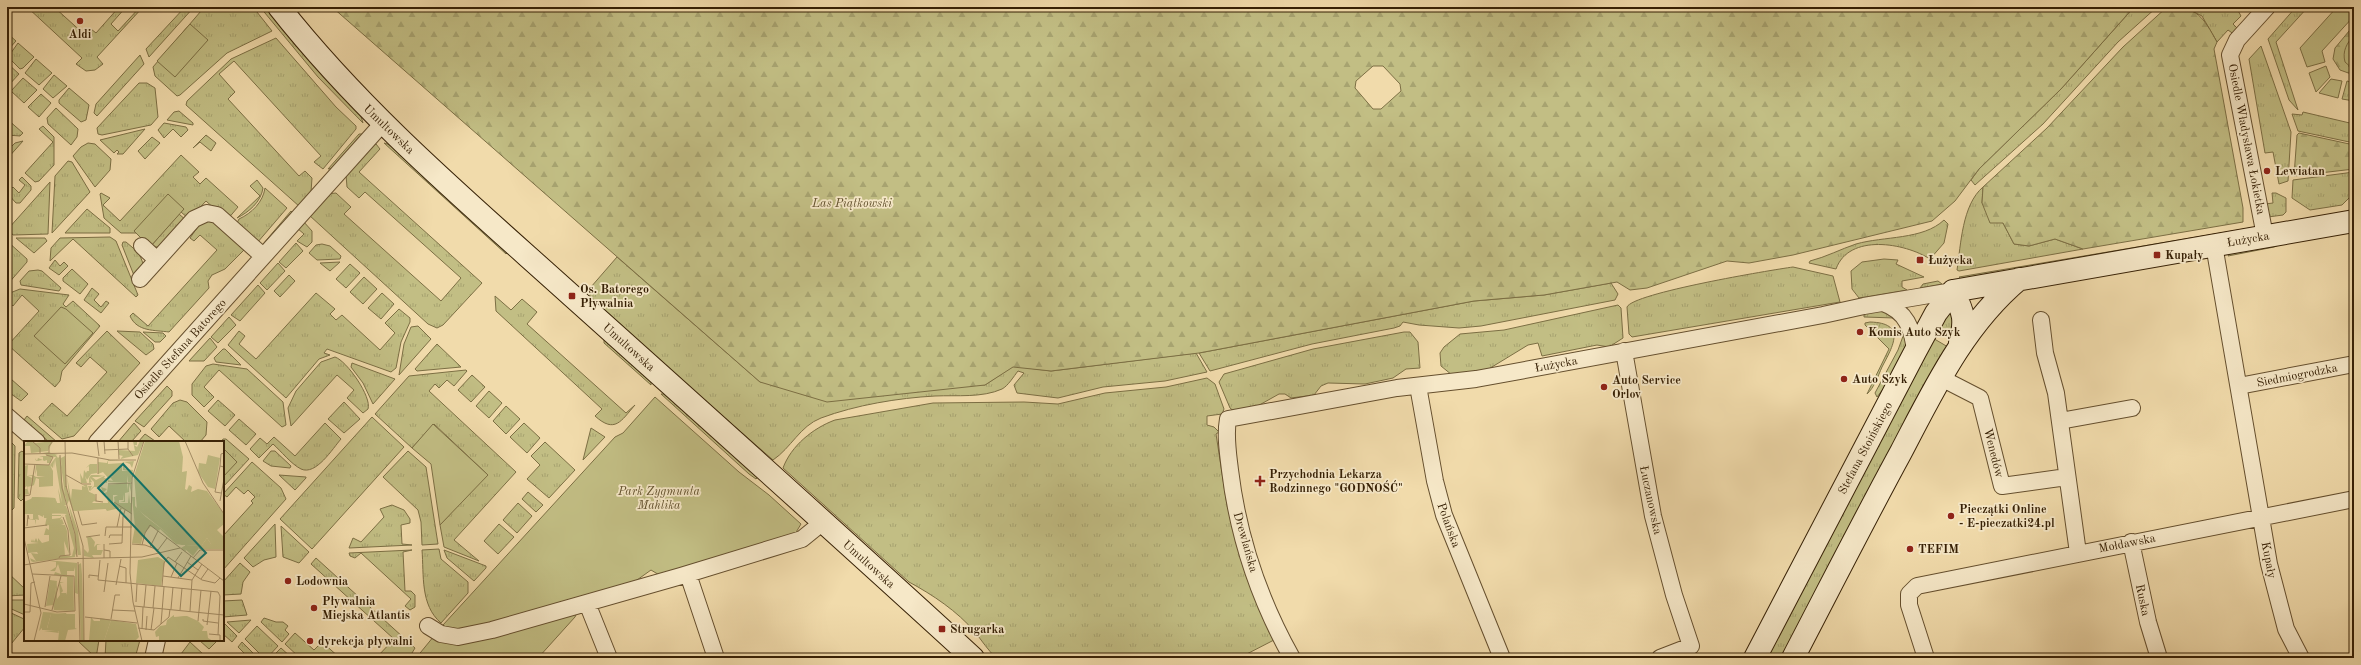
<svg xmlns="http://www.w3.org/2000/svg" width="2361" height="665" viewBox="0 0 2361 665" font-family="'Old Standard TT',serif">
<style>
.grass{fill:url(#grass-tufts);stroke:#7c6f44}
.forest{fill:url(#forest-firs);stroke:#7c6f44;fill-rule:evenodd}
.green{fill:#c2be84;stroke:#7c6f44}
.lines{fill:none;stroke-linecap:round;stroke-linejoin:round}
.street-casing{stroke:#654f2e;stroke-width:18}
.secondary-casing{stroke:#362005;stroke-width:24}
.street{stroke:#f6e8c8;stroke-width:16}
.secondary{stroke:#f6e8c8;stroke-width:22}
.poi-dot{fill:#8f2418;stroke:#f6e8c8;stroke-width:1.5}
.labels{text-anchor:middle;stroke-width:3.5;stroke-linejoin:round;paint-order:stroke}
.poi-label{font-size:12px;font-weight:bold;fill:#362005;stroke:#f6e8c8;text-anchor:start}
.street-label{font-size:12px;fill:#362005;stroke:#f6e8c8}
.park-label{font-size:12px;font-style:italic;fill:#604f2b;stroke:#f6e8c8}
.inset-road{fill:none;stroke:#a69069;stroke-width:1}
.view{fill:#0f766e;fill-opacity:0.15;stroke:#0f766e;stroke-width:2}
.inset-edge{fill:none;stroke:#362005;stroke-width:2}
</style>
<defs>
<pattern id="grass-tufts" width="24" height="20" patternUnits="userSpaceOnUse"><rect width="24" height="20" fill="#c2be84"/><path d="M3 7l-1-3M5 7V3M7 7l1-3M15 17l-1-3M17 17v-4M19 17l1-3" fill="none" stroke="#a7a370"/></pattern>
<pattern id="forest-firs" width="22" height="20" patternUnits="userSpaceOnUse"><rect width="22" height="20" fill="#c2be84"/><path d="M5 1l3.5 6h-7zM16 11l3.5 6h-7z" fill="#a7a370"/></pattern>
</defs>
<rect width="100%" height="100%" fill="#f1dbab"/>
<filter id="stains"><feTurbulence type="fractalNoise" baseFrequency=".005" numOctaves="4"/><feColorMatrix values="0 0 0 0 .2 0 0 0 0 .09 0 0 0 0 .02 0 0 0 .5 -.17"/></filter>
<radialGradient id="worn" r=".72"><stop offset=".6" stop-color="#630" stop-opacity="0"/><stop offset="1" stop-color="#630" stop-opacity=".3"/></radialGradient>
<path class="grass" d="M27,7H54L85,35L91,29L96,33L119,7H126L111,24L118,31L140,7H143L97,57L103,64L95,70L86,71L76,64L82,58Z
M185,7H194L149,57L146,49Z
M207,7H253L272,31L227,53L180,95L177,96L155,76L153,67L201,11Z
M260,7H267L359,110L363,123L318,77Z
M2134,7H2157L2118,42L2043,124L1975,185L1971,180L1979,169L2061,89Z
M2184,7H2236L2241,16L2233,24L2240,31L2235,35L2228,30L2217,42L2202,16Z
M2296,7H2308L2276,42L2298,110L2289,100L2268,39Z
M7,33L16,41L7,51Z
M276,38L336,107L356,126V129L323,169L314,162L321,156L234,61L219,74L235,92L228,99L299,176L305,171L312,178L311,192L300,207L186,105L187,101L231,59Z
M18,43L34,57L23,68L20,69L8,57Z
M2261,46L2291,132L2288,181L2279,184L2273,152L2265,153L2249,59Z
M140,55L144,64L97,116L94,113L96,104Z
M36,59L52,73L39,85L25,73Z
M7,63L19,74L7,87Z
M54,75L67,86L53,98L43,89Z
M23,78L37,90L24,103L11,91Z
M2347,81L2354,83V101L2342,99Z
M139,83H147L155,88L158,117L151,125L102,135L98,134L97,128Z
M69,88L89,105L86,120L81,122L59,103V100Z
M41,94L51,103L39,117L28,107Z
M56,108L78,129L77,137L71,145L48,124L47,118Z
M179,111L193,123V125L167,120L174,112Z
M2303,112L2354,124V143L2298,131L2292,114L2302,115Z
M7,119L23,133L20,136L7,135Z
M164,123L186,127L188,130L181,137L173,129L164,138L158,130Z
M43,126L54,137V165L39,181L35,182L25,173L53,142L39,129Z
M145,129L123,154H117L119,152L117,150L114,153L100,140Z
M359,134H362L332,168L328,169Z
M206,135L216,143L211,151L200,142L193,148Z
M152,137L160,143L145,159L138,151Z
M23,141L7,159V151L15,143Z
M88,143L95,144L111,159L110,170L95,187L73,156L81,147Z
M384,143L394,146L510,250L506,254Z
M376,144L380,149L359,172L482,283L443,325L437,328L428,324L309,215L327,194L336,193L351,207L344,214L441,301L461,278L365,192L359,198L347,187L346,175L371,146Z
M181,155L199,172L193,177L200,184L206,178L238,207L227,220L206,201L189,219L181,212L184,209L134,231L136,233H121L104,218L100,194L101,193L110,198L103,205L120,221Z
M68,161L72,162L90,192L52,233L55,176Z
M2354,172V193L2342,205L2310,210L2292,198L2293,180Z
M22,177L31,186V190L20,203H16L7,193L13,187L19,193L25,185L19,180Z
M257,180L263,188C261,202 249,212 237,218L260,196L250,186Z
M50,182L48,234L13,235L8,229Z
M1983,187L1982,203L2003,223L2014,244L2029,246L2055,239L2083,249L1959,271L1957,270C1961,244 1962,205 1983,187Z
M265,188L287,208L257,243L237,223L239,219C252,213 263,202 265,188Z
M2272,193H2276L2286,198V212L2283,215L2268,217L2265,204L2273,203Z
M87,209L110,228V233H65Z
M291,211L294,214L263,244Z
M179,214L187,221L159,247H150Z
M1944,220L1948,224L1944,243L1930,259C1905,243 1849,233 1836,269L1809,263L1810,261C1826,257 1841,249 1856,244C1884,236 1923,240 1944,220Z
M209,221L213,222L244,250L225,269L212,275L208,281L209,288L169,332C155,330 137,332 130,316L133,313L148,326L217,250L200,235L194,241L190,238L199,225Z
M303,221L312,231V242L307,247L297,241L304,234L297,228Z
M2250,228L1961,279L1959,277Z
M16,238H45L47,241L34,253Z
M60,238L110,237L116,241L138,295L136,297L73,239L50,261L51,248Z
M7,241L27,259V262L7,285Z
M123,242H126L139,253L144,266L135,278L122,245Z
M296,243L303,251L286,268L279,262Z
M322,244L330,246L341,256L340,259L317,260L309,253L316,245Z
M2279,245L2274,247L2228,256L2230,253Z
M617,257L760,382L985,385L1013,366L1051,371L1196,353L1207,372L1165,381L1103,387L1058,398L1017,393L1014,385L1024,373L1018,371C1014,376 1008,386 1002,389C982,398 957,395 935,396C898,398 856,405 821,418C800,426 791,448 773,460L584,295Z
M1884,259L1898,260L1896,264L1924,277L1902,281V287L1907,290L1859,298L1852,289L1851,271L1862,262Z
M55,260L60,266L64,262L68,266L59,275L49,268Z
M340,262L330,271L320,263Z
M278,263L285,271L267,290L260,283Z
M350,264L360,273L346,288L336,279Z
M1793,267L1833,276L1840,302L1632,337L1629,334L1627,307C1633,293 1771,270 1793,267Z
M72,269L88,284L80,294L63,281V278Z
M38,270L42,271L61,288L59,291L21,285L20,281L29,271Z
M289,275L295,281L280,297L274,291Z
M364,277L377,289L363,304L350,292Z
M1938,281L1942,284L1920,288L1923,284Z
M1611,283L1618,294L1615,300L1481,326L1459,328L1419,325L1403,322L1400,326L1394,328L1312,344L1210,371L1199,353L1474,301L1544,295Z
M258,285L265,293L240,321L231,315Z
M92,288L99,294L94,300L101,307L106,301L109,303L101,313L84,300Z
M20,289L69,295L63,304L66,307L73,301L100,326L62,371L60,381L55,387L8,345L39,311L22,295L13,306L7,300L10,293Z
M316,293L335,309L330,314L336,320L342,315L380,350L395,333L385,323L399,309L410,318V322L401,342L396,368L391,372L327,349L324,353L330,355L319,359L286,398L228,345L239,331L245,336L239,344L256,359Z
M382,293L394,304L381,319L368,308Z
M495,296L511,310L522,299L537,312L527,324L626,413L635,405C621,421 615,434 595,416L602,409L496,311Z
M1618,305L1621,308L1623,338L1609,347L1597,345L1542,356L1538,343L1528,345L1487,370L1452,375L1441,366L1440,353L1444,347L1460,334L1504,330Z
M1952,307L1954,336L1937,326Z
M1875,311H1885L1895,318L1864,317V312Z
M229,317L236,325L218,343L211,337Z
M1870,322C1907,323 1893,346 1882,367C1878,376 1874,388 1867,394L1889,349L1865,325V323Z
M418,326L431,339L399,375L404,344L411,327Z
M1906,328C1912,355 1893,376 1877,397L1875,393L1898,350Z
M107,331L140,363L74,436L62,439L40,420L39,417L52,403L67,416L107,372L90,357L81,367L76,363Z
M117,331L140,332L153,344L154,349L146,355Z
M143,332L163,333L166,336L160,342H155Z
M1404,332H1410L1418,342L1420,368L1406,369L1393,378L1365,384L1328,383L1321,386L1314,395L1291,398L1285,394H1279L1254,408L1235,412L1230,408L1219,382L1224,374L1313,349Z
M1931,337L1948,347L1785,658H1763Z
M210,338L217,347L204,361H189Z
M604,338L651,381V385L604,343Z
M437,344L461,367L417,371L415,369Z
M223,349H225L241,365L216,362L214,358Z
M335,357C347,361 372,397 368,409L363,413L347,398L354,390L337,375L291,426L288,408L296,391L321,362Z
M352,363L395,379L373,404L363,383L351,367Z
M213,364L247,369L283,402L286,425L282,427L219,370L204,387L214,397L204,407L192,395V384L206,366Z
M466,370L467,371L454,386L447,380L439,388L435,384L429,391L516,472L454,540L479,561L444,547L440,525L487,474L434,424L412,448L375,414L409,376Z
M472,375L485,387L471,402L458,390Z
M1207,378L1215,384L1224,409L1222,414L1207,416V425L1214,427L1219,432L1216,434L1226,499L1237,544L1269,632L1274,640L1239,658H996C988,650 982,641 975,632C957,611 933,595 909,582L783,468C791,446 813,428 835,420L933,403L1024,402L1058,404L1105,393L1166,387Z
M11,379L28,394L21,401L7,391V383Z
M167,386L172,391V396L144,427L135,421Z
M489,391L502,403L489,418L476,406Z
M661,394H665L760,475L756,479L749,474Z
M180,400L187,402L207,422L206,435L200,442H186L169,426L159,437L151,429L173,403Z
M218,400L235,415L225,426L208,411Z
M344,402L360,419L344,433L328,419Z
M506,406L520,419L506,434L493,421Z
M27,416L57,442H49L24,420Z
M372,417L404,447L312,549L280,519Z
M239,419L256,434L246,445L229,430Z
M134,423L141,431L131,442H118Z
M325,423L341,439C333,448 316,476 301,469C291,464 281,451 273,444L259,458L250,449L260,438L267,444L274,437L295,456Z
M524,423L540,438L527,453L510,437Z
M591,428L605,437L583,460Z
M145,434L155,441L138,442Z
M7,438L15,446L14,508L7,515Z
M223,439H226L249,459L223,487V442H221Z
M545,442L575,470L549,498L527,479L540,465L531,456Z
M22,451L25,454V497L21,501L18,498L19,453Z
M271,451H275L291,466L290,468L271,466L263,461Z
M408,451L426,467L438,544L422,545L421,522L418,510L383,477Z
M252,462L281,488L286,499L223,570V536L253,503L251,501L255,497L248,490L244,494L236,487L227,497L223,494Z
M279,475L306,477V478L295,490Z
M528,492L543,505L536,512L522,499Z
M518,503L532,516L517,533L503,520Z
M392,505L404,510L410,519V523L401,525L402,544L412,545L349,548L353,538L361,542L384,517L380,509Z
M275,524L276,557L264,560L253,567L244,558Z
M499,524L514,537L498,554L484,541Z
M281,526L309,552L299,563L283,557Z
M439,549L441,559L468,582V593L441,623C420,605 424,575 422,550Z
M412,550L403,552L405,591H411L415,595V607L410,610L405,606L411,599L361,553L355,558L350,556L349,553Z
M444,550L486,566V568L474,581L447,558Z
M316,558L415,648L409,658L377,657L394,639L311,564Z
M240,563L250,572L243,582L241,594L223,595V582Z
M7,572L25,589V595L7,596Z
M7,600H25V615L7,607Z
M242,600L247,615L223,617V601Z
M7,611L24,619L25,627L7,649Z
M264,618L276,622H283L288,626L285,630L289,634L282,642L261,622Z
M251,620L239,633L227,622Z
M223,622L237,636L232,642L223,634Z
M257,626L278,646L267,658H264L245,639Z
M295,633L314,650L322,642L340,658H300L285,644Z
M77,640H99L96,658Z
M106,640H140L135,658H105Z
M199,640H218L209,649Z
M190,642L204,655L201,658H178Z
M242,642L258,658H249L238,647Z
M281,648L292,658H271Z"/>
<path class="forest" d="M332,7H2134L2061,89L1979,169L1955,201L1932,221L1793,255L1749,263L1727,261L1647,288L1630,290L1617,282L1544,295L1474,301L1199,353L1051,371L1013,367L985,385L827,402L760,382ZM1373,66H1383L1400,84L1401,91L1381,109H1373L1355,88L1356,81Z
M2167,7C2198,7 2203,17 2217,42L2214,49L2243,208V222L2083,249L2055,239L2029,246L2014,244L2003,223H1990L1982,203L1983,187L2047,128L2123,47Z
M2354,25V35L2350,40L2349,67L2354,70V75L2340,70L2333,59L2335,48Z
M2299,133L2354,145V169L2294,176L2297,135Z"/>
<path class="green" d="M2337,7H2354V16L2322,51L2325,62L2307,67L2300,48Z
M190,24L208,40L175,77L157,61Z
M2354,35V70L2345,62C2342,51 2347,43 2354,35Z
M2326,66L2330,77L2316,92L2309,73Z
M2331,79L2342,81L2338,98L2319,93Z
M168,194L184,209L150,247L134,231Z
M61,307L66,309L93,333L65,364L34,336Z
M655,397L739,472L769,495L801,524L795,534L661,576L651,570L630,585L584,598L575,617L538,658H416L443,625L615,437L623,433Z
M433,424L488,475L440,525L431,464L412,448Z
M223,448L237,462L223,477Z"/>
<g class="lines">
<g class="street-casing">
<path id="street" d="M2265,236L2230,55L2237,40L2267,7
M2214,245L2269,564L2286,629L2301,658
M142,246L157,260
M140,279L194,219L207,213L217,215L263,256
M1883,303C1906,311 1913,329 1915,352
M2041,320L2045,353L2056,393L2078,553
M1624,351L1653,516L1674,595L1691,646L1660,658
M1941,378L1980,398L2002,486L2067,477
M1418,386L1435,481L1444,515L1502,658
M2239,386L2354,364
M7,416L37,442
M2060,421L2132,408
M97,442L383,123
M2131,542L2148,622L2159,658
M688,574L716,658
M587,603L609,658
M428,626L441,634L458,637L492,630L681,576L802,539L823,522
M153,658L157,640
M1292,658C1260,601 1238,536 1230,470C1228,453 1225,436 1228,419L1397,388L1476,379L1823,315L1864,306L1953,291
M1926,658L1909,605V594L1917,586L2354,499"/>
</g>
<g class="secondary-casing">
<path id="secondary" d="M279,7C364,115 470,204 572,296C706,416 840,536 973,658
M1953,291L2354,221
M1953,291C1964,313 1966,320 1960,343
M1755,658L1915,352L1936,313L1953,291
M1793,658C1829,589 1864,520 1901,452C1934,389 1964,325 2019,279"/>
</g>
<use href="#street" class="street"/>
<use href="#secondary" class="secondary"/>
</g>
<g class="poi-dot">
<circle cx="80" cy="21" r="4"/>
<circle cx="2267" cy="171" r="4"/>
<rect x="2153" y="251" width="8" height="8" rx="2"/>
<rect x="1916" y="256" width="8" height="8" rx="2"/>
<rect x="568" y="292" width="8" height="8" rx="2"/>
<circle cx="1860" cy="332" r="4"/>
<circle cx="1844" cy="379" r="4"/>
<circle cx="1604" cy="387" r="4"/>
<path d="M1258 475h4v4h4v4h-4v4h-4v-4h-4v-4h4z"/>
<circle cx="1951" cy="516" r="4"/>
<circle cx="1910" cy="549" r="4"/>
<circle cx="288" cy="581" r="4"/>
<circle cx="314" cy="608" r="4"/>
<rect x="938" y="625" width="8" height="8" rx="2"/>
<circle cx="310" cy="641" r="4"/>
</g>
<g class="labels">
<g class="poi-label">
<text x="80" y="38" text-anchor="middle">Aldi</text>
<text x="2275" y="175">Lewiatan</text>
<text x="2165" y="259">Kupały</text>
<text x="1928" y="264">Łużycka</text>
<text x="580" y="293">Os. Batorego<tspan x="580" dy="14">Pływalnia</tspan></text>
<text x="1868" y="336">Komis Auto Szyk</text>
<text x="1852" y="383">Auto Szyk</text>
<text x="1612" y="384">Auto Service<tspan x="1612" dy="14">Orlov</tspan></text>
<text x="1269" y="478">Przychodnia Lekarza<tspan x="1269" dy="14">Rodzinnego "GODNOŚĆ"</tspan></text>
<text x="1959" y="513">Pieczątki Online<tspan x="1959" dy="14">- E-pieczatki24.pl</tspan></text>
<text x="1918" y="553">TEFIM</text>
<text x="296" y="585">Lodownia</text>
<text x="322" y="605">Pływalnia<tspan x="322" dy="14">Miejska Atlantis</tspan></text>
<text x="950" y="633">Strugarka</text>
<text x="318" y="645">dyrekcja pływalni</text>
</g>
<g class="street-label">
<text transform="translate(389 129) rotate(44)" y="4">Umultowska</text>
<text transform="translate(2247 139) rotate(79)" y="4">Osiedle Władysława Łokietka</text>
<text transform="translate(2248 239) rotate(-10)" y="4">Łużycka</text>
<text transform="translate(629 347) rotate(42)" y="4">Umultowska</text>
<text transform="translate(180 349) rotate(-48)" y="4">Osiedle Stefana Batorego</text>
<text transform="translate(1556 364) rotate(-11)" y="4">Łużycka</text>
<text transform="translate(2297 375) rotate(-11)" y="4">Siedmiogrodzka</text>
<text transform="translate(1865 448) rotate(-62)" y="4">Stefana Stoińskiego</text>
<text transform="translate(1994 453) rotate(76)" y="4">Wenedów</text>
<text transform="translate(1651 500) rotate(78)" y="4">Łuczanowska</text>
<text transform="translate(1449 525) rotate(70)" y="4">Polańska</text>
<text transform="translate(1246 542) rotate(74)" y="4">Drewlańska</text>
<text transform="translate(2127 543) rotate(-11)" y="4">Mołdawska</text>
<text transform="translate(2269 560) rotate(79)" y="4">Kupały</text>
<text transform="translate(869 564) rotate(42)" y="4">Umultowska</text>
<text transform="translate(2143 600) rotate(78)" y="4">Ruska</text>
</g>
<g class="park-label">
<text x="852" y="207">Las Piątkowski</text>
<text x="659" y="495">Park Zygmunta<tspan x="659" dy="14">Mahlika</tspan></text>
</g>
</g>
<g transform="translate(24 441)">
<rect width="200" height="200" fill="#f1dbab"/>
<path d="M4,0L12,2L29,0L24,10L7,12L6,5H0ZM109,0H113V4H110L113,6L116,0H120L114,14L96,18L99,15L95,14V9L111,10ZM24,11L34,14H32L34,17L36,15L42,64L40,65H42L50,88L53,115L51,113V116L9,121L7,120L5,113L6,117L12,120L7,112L14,113L13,111L4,112L3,103L15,102L7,101V98L8,101L9,98L10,101L12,97L14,101V97L18,102L25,100V94H20L22,87L25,89V79V84L21,85L23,74H14L15,79L11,78L12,79V84L11,79L4,78H9V73H1L0,86V61L11,56L31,57L33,62H36L34,47L38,62L31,18L30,27V21L29,27L26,24L32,16H21H28L26,22H23V19L20,20L22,22L19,19L12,20L11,17L13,20L14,17L19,19V16L15,15H25L18,12ZM28,72L43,73L41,74L50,107L48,115H41L40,100L45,113L43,90L41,84H37L40,83L38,78L36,79L39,74L36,77L28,78V75H37V74H28ZM41,15L43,51L45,55L43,35L47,58L48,48L58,49V45L62,46L59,44H63L65,51L72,54L65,56V63L84,62L83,54L78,53L83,51L84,44L103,42L104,50V42H106L107,43V51L105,43V51L101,52V61H96L100,60L99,53V59H95V63L104,62L105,52L107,72L91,63L90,56L94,54H89V62L96,67L83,70L81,67L49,70L45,59L43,64L38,41L37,17ZM84,19L98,20H84V23L98,22V30H105L99,29V21L110,20L108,27L106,23L100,21L101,28L109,29L107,41H104V34L103,42L84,41V39L89,40L86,36L89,35H86L85,38L79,31L74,33V21L83,22ZM66,23H73V32L67,33L63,39L61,35L63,42H57L56,32L59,38L60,29L62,32L63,30H70H65V25L62,27ZM4,24L3,35L9,34L12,36H21L13,35V28L11,34L12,24H26L29,30V45L15,46V38L12,37L10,44L8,45V35H4L8,37L7,45L3,46L5,53L0,54V48H4L3,45L0,47V25ZM67,34H74V36H68L72,39L80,35L74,36V34L81,35L80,37H81L83,38V42L79,41L81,38L77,46L83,48L79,52L77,46H70L66,50L65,49V48L64,45H68L66,49L70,45V41L66,37L68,41L65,42V37ZM108,56H111V65L122,76L159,104L152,103L136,88L135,90L127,85L119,94L115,92L119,95L117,103L108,102L111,86ZM45,64L54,90L57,114H54ZM63,96H67L71,101L70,106L73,103L77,104H73V109H79L77,114H79H68L70,117L60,115V108L64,112L65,109ZM183,97L187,103H200V108H175V105L161,104L162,111L157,107L162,104H178ZM33,120L53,122L54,153L51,152V126L50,130H43V134H30L31,131L37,133L34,123L31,130H26L32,126V121H26ZM57,122L58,134L60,200H57L55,153H58H55L54,124ZM33,135H49L50,170L30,169L29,164L33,140V158L36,154L35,141H40L36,142L39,150L37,152H42V154L43,151V136ZM19,171L34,172L27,173L23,187L32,188L35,192L20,190L31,189H18V187L15,190ZM87,179L112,183L115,196L112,199L80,200Z" fill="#c2be84" fill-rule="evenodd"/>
<path d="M121,0H155L159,16L158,31L163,30L161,48L163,49L165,44L168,46L167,51L174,48L183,50L200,73V83L193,89L200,96V103H187L183,97L178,104H158L113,68L110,35ZM161,104L175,105V107L169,115L161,108ZM27,173H51V187L53,188L44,189L41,200H34L35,191L32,188H23ZM150,174V176L163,175L174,180L180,186L178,190H183L184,197L189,200H135V195L132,196L131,191L136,185L142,184L143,179Z" fill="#c2be84"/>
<path d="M156,11L158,22L155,39L152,35L153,12Z" fill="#c2be84"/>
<path d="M184,14L196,17L191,48L184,46L174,31L175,22L182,23ZM26,139L33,140L29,164L22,165Z" fill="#c2be84"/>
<path d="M173,49L183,52L186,60L182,55L178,56L170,71L175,81L171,82L168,73L172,60L175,59L169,52ZM65,51L71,54L72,61L70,60L68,62H107V72L96,67L51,70L50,63L57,61ZM8,56L31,57L33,62H36L38,72L23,73V77H20V73L19,76L13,73L10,76L11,73H0V61L7,59ZM134,116L141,120L137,145L112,142L114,119ZM42,172L48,185L35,186L34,191L29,185H24L28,173ZM162,175L178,186L175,199L161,192L143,191L147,177ZM67,176L70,180H76V177L87,179L80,200H65Z" fill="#c2be84"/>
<path class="inset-road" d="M41,0L42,46M73,0L75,15M80,0L81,13M94,0L95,18M104,0V8L109,15M161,0L179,42L200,73M9,1L16,7V12M80,9L104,8M25,12V5L29,0M0,13L48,12L86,19H112M36,14L38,47L51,93L53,116M74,17V33M0,23L25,24L29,16L22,14M196,25L197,13L200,12M42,34L58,43H67M84,43L108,42M42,45L59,105L60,200M197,52L191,51L196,25L200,26M72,53V60L79,61M0,55L6,54L11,23M196,60L200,38M90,61L108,73M54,70L58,84L73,82M3,85L4,74L5,78M93,86L97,67M0,87L23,84M81,95L82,86H108M62,96L76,94M0,97L17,172L10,200M85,97L86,94H98M98,102L99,76L101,69M80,103V117M85,103L98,102M108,103L121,104L134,109L143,97M118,104L121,92L126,84L200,140M126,106L134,90M80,109L86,110V117M35,117L36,115L46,114L44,89L39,76M169,117L176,109H200M76,119L74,139L194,151L196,155L194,194M54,121L56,200M151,121L158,111M163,121L174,129M0,124L34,118L118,116L156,107M95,125L102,127V142M139,135L168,139M147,136L153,122M65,137V134L74,135M154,137L167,115M177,138L184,128M92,144L97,118M138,145L140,122L144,116L178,139L191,142L196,137M80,151L84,122M112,161L113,143M0,163L33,171L51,170L50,135L8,133M110,165L200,174M21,166L26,135M120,166L122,144M129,167L131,145M147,168L149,146M28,169L37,135M88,169L111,170M156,169L158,147M166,170L168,139L178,123M0,171H6L7,142L11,141M61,176L113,182M87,178L91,154H96M179,178V180L194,182M174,180L177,149M137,183L140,146M183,184L187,150M114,187L130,189L145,176L146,168M118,188L119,166M122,189L123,175M127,189L130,167M185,193L196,194V200M118,200L109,161L106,132L108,37L120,0"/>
<path class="view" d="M99,23L182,112L157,135L74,47Z"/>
<rect width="200" height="200" class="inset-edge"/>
</g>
<rect width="2361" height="665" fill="none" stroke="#f1dbab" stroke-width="24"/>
<rect x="8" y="8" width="2345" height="649" fill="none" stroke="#362005" stroke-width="2"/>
<rect x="12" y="12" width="2337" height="641" fill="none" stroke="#362005"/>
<rect width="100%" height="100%" filter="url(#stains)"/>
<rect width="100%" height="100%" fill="url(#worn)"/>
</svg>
